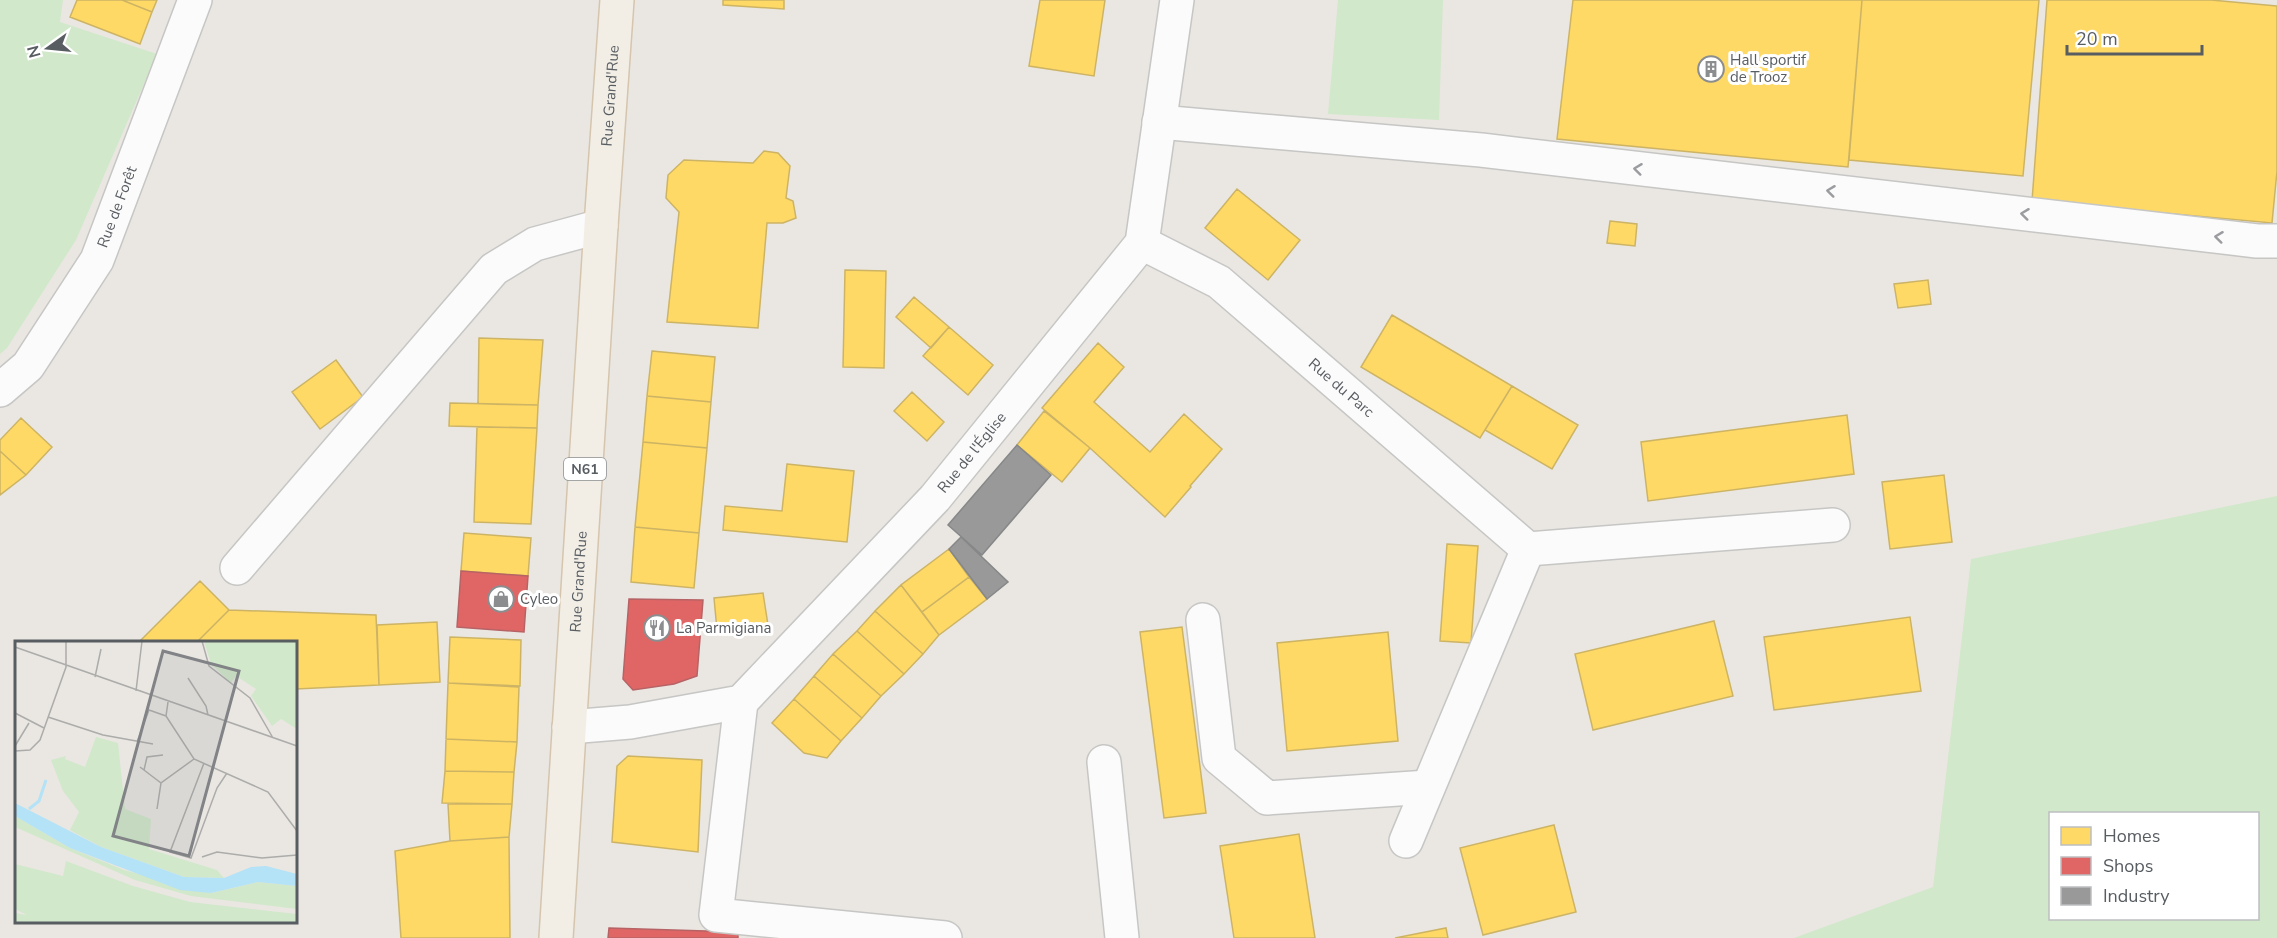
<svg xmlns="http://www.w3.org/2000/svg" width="2277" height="938" viewBox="0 0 2277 938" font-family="'Nunito Sans',sans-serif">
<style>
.green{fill:#d1e8cb;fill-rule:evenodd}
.homes{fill:#ffd966;stroke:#cdb465;stroke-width:1.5}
.shops{fill:#e06666;stroke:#b76365;stroke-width:1.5}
.industry{fill:#999;stroke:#868788;stroke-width:1.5}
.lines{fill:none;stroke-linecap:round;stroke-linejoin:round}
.minor-casing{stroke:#c6c6c5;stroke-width:36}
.major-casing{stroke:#d5c5ad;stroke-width:36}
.minor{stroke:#fcfbfb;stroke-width:33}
.major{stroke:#f2eee5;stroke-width:33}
.oneway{stroke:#9a9c9f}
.labels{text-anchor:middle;stroke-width:6;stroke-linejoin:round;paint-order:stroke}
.shield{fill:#fff;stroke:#8a8e91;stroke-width:1.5}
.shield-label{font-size:14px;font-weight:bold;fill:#585d62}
.poi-label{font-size:15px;fill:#585d62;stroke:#fff;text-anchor:start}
.street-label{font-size:15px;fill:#585d62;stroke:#fff}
.inset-river{fill:none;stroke:#b4e2f6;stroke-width:3}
.inset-road{fill:none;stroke:#acacab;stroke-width:1.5}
.view{fill:#818386;fill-opacity:0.15;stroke:#818386;stroke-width:3}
.inset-edge{fill:none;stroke:#585d62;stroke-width:3}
</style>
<rect width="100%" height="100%" fill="#eae7e2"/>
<path class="green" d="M0,0H63L60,22L157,54L76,240L7,348L0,354Z
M1338,0H1443L1439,120L1328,114Z
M2277,496V938H1794L1933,887L1971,559ZM2050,814H2258V918H2050Z"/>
<path class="homes" d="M77,0H122L152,12L140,44L70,17Z
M122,0H157L152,12Z
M723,0H784V9L723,5Z
M1040,0H1105L1094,76L1029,66Z
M1573,0H1862L1848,167L1557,139Z
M1862,0H2039L2023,176L1849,160Z
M2047,0H2211L2277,6V171L2272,223L2032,201Z
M764,151L778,153L790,166L786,198L793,201L796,218L783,223H767L758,328L667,322L679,212L666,198L668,175L684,160L753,163Z
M1237,189L1300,240L1268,280L1205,228Z
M1610,221L1637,224L1635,246L1607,243Z
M845,270L886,271L884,368L843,367Z
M1928,280L1931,304L1898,308L1894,284Z
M914,297L949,327L931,348L896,317Z
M1392,315L1512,386L1480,438L1361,367Z
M949,327L993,365L968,395L923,356Z
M479,338L543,340L538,405L478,404Z
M1098,343L1124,367L1094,402L1150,452L1184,414L1222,449L1190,486L1191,487L1165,517L1090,448L1042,408Z
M652,351L715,357L711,402L647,396Z
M336,360L363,397L320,429L292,392Z
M1512,386L1578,425L1552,469L1485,430Z
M912,392L944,422L927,441L894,411Z
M647,396L711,402L707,448L643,442Z
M450,403L538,405L537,428L449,426Z
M1044,411L1090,448L1062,482L1017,445Z
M1847,415L1854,474L1648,501L1641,442Z
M21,418L52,447L26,475L0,451V440Z
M477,427L537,428L531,524L474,522Z
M643,442L707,448L699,533L635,527Z
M0,451L26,475L0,495Z
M787,464L854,471L847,542L723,530L725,506L782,511Z
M1944,475L1952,542L1890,549L1882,482Z
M635,527L699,533L694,588L631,582Z
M464,533L531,538L528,576L461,571Z
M1447,544L1478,546L1471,643L1440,641Z
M949,549L969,577L922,612L901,585Z
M969,577L987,599L939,635L922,612Z
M200,581L229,610L197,642H139Z
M901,585L939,635L923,654L875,611Z
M763,593L768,625L717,630L714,598Z
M229,610L376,615L379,685L296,689V642H197Z
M875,611L923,654L904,674L857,631Z
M1910,617L1921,691L1774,710L1764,637Z
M1714,621L1733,696L1593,730L1575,654Z
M437,622L440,682L379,685L377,625Z
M1182,627L1206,813L1164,818L1140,632Z
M857,631L904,674L881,696L833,654Z
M1388,632L1398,741L1287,751L1277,643Z
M450,637L521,640L520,686L448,683Z
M833,654L881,696L862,718L814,676Z
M814,676L862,718L841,741L794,699Z
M448,683L519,687L517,742L446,739Z
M794,699L841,741L827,758L804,753L772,723Z
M446,739L517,742L514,772L445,771Z
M628,756L702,760L698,852L612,842L617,766Z
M445,771L514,772L512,804L442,803Z
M448,804H512L509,837L450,841Z
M1554,825L1576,912L1483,935L1460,848Z
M1299,834L1315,938H1234L1220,846Z
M509,837L510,938H401L395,851L450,841Z
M1446,928L1448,938H1395Z"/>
<path class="shops" d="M461,571L528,576L524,632L457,627Z
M629,599L703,600L697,676L674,684L633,690L623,679Z
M609,928L738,932V938H608Z"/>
<path class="industry" d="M1017,445L1051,475L982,555L948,525Z
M961,537L1008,582L987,599L949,549Z"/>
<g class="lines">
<g class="minor-casing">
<g id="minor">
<path d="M1159,122L1481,150L2257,241H2277"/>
<path id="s1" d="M1142,243L1219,282L1528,549L1833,525"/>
<path id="s2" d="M0,390L28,366L97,260L195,0"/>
<path d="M237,568L494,269L535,244L601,226"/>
<path d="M1203,620L1219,758L1267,798L1428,787"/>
<path d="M741,702L716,915L945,938"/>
<path id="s3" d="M569,727L630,722L741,702L935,498L1142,243L1177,0"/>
<path d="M1104,762L1122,938"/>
<path d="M1406,841L1528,549"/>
</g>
</g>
<g class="major-casing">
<g id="major">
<path id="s4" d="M556,938L601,226L617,0"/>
</g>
</g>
<use href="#minor" class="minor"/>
<use href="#major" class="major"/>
</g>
<defs><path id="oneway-chevron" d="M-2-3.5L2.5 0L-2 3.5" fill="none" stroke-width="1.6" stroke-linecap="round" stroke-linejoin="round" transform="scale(1.5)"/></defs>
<g class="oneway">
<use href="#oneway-chevron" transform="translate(1638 169) rotate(-173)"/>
<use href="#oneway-chevron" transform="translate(1831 191) rotate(-173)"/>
<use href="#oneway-chevron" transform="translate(2025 214) rotate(-173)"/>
<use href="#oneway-chevron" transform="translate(2219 237) rotate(-173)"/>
</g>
<defs>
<g id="building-ring" transform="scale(1.35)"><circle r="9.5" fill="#fff" stroke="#8b8d8f" stroke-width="1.5"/><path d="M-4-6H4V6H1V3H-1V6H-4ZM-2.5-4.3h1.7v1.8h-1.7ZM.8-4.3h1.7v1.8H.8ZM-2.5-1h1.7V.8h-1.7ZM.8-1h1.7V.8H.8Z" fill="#8b8d8f"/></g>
<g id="shop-ring" transform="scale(1.35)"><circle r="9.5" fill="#fff" stroke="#8b8d8f" stroke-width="1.5"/><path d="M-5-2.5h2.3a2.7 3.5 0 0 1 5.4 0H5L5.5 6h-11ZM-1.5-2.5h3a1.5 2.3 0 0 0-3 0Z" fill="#8b8d8f"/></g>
<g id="restaurant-ring" transform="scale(1.35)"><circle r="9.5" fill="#fff" stroke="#8b8d8f" stroke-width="1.5"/><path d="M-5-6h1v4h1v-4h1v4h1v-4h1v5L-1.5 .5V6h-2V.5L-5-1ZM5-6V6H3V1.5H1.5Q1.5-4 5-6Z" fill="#8b8d8f"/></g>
</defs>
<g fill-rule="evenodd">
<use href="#building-ring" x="1711" y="69"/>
<use href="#shop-ring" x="501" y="599"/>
<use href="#restaurant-ring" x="657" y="628"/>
</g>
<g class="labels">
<rect class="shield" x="564" y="458" width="42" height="22" rx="4.5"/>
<g class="shield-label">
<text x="585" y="474">N61</text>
</g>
<g class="poi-label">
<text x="1730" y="65">Hall sportif<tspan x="1730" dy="17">de Trooz</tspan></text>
<text x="520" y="604">Cyleo</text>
<text x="676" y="633">La Parmigiana</text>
</g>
<g class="street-label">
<text dy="5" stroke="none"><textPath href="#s4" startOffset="844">Rue Grand'Rue</textPath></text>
<text dy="5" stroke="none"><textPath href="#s2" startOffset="220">Rue de Forêt</textPath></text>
<text dy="5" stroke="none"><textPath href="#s1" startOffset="248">Rue du Parc</textPath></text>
<text dy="5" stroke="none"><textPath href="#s3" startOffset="514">Rue de l'Église</textPath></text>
<text dy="5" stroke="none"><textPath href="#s4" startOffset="357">Rue Grand'Rue</textPath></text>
</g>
</g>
<g transform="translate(15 641)">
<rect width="282" height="282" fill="#eae7e2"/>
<path d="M189,0H282V88L266,78L257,85L236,55L241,48L221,35L216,42L196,23ZM81,96L103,102L110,168L136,178L134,208L202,229L209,237L169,236L86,206L55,189L64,171L48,150L36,119L51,115L50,118L70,126ZM0,175L55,207L109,229L196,252L243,241L282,245V268L176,255L120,239L0,186ZM51,220L118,245L175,261L282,273V282H0V272L12,274L0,268V223L48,235Z" fill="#d1e8cb"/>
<path d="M0,162L86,206L169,236L209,237L236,226L251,225L282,233V245L243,241L196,252L165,249L55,207L0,175Z" fill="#b4e2f6"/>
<path class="inset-river" d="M14,168L24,160L31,139"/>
<path class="inset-road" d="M187,0L194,25L235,57L258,97M0,6L282,105M80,36L86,8M173,37L191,65L193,74M121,50L127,0M153,61L151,75L179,118L253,151L282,190M0,72L29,87M33,76L88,94L138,103M122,101L134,69L151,75M0,105L14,82M0,110L15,109L25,99L51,26V0M189,122L155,211L176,217L202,147L212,132M125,126L146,142M129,129L132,116L148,114M142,168L146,142L179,118M187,216L202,211L247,217L282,214"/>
<path class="view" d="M148,10L224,30L174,215L98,195Z"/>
<rect width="282" height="282" class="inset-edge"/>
</g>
<rect x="2049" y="812" width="210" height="108" fill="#ffffff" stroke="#bcbec0" stroke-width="1.5"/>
<rect x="2061" y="827" width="30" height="18" fill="#ffd966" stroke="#bcbec0" stroke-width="1.5"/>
<text x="2103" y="842" font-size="18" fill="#585d62">Homes</text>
<rect x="2061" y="857" width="30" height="18" fill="#e06666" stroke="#bcbec0" stroke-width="1.5"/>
<text x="2103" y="872" font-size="18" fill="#585d62">Shops</text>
<rect x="2061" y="887" width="30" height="18" fill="#999999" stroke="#bcbec0" stroke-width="1.5"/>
<text x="2103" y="902" font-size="18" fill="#585d62">Industry</text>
<g transform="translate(48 48) rotate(255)" stroke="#ffffff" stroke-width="4.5" paint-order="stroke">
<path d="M0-4.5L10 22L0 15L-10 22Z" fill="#585d62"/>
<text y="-9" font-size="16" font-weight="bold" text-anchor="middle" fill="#585d62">N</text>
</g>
<path d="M2067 45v9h135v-9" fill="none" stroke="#585d62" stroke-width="3"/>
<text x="2076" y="45" font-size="18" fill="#585d62" stroke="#ffffff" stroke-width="4.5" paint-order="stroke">20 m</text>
</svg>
